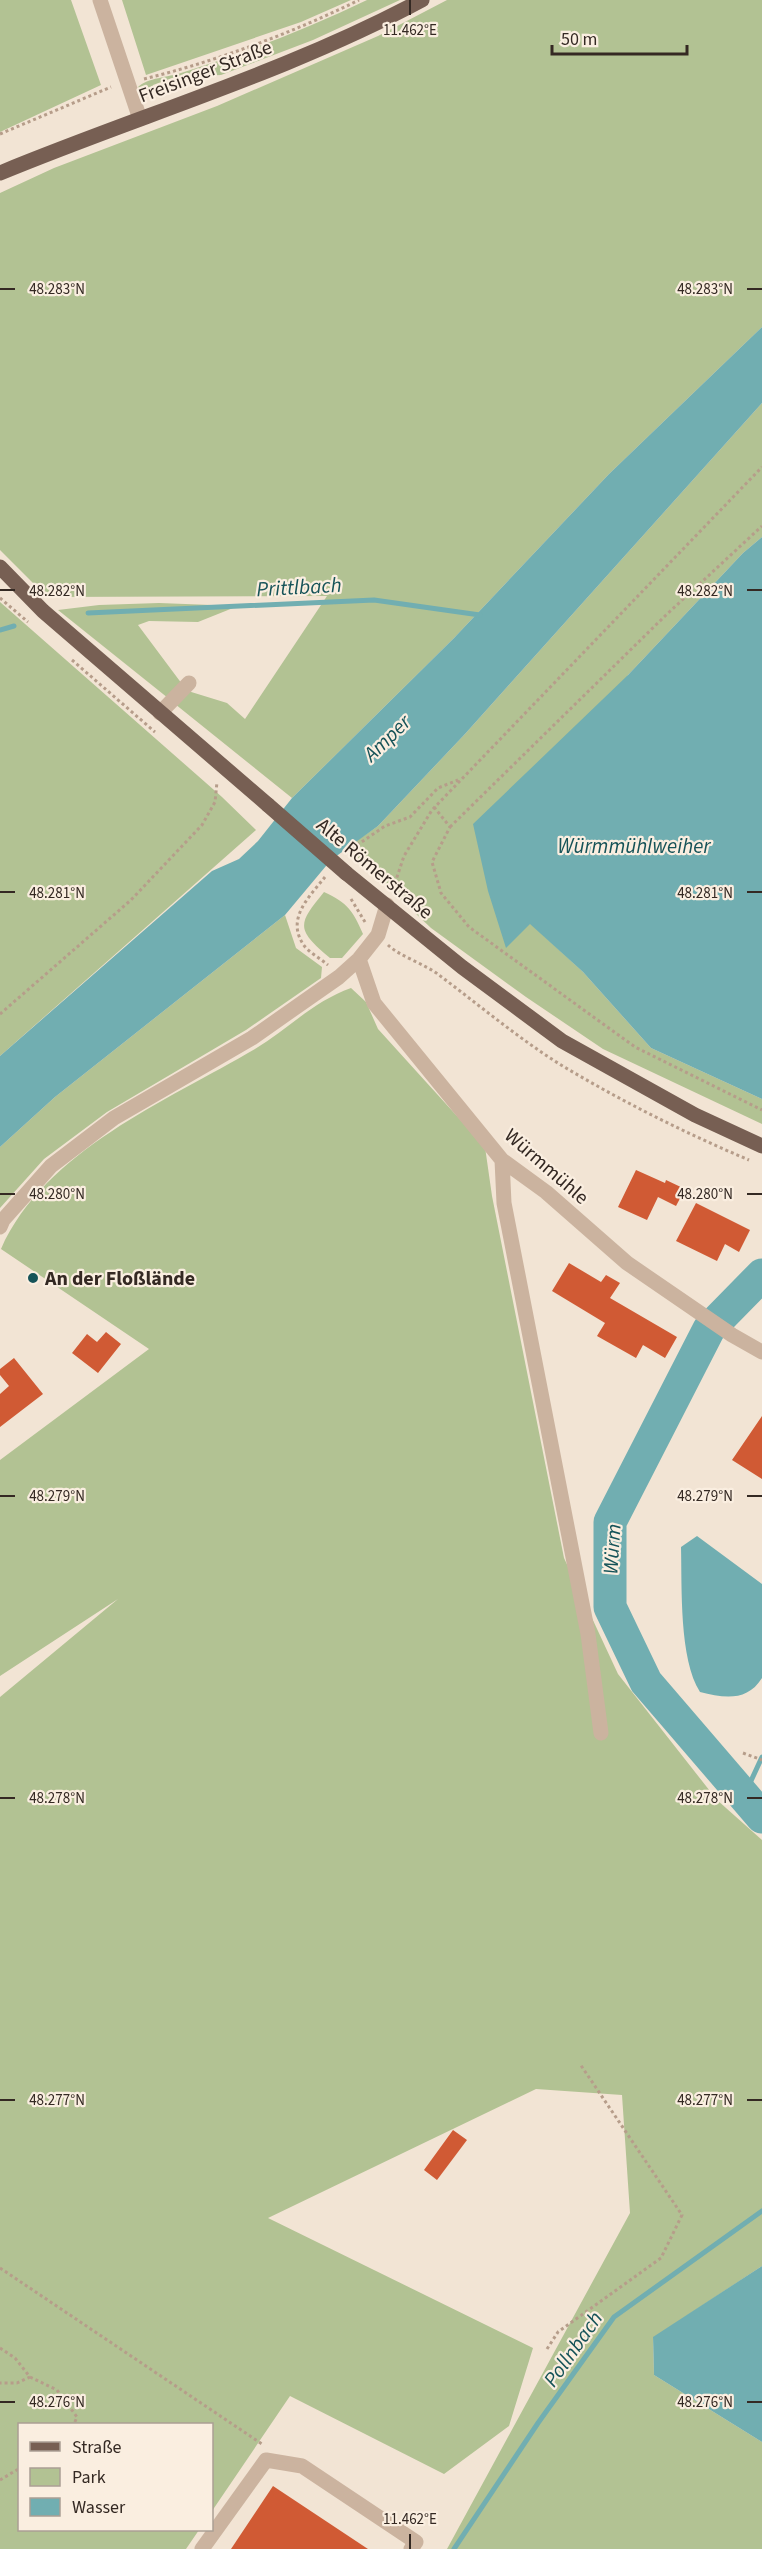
<svg xmlns="http://www.w3.org/2000/svg" width="762" height="2549" viewBox="0 0 762 2549" font-family="'Source Sans 3',sans-serif">
<style>
.green{fill:#b2c293}
.water{fill:#71aeb1}
.lines{fill:none;stroke-linecap:round;stroke-linejoin:round}
.stream{stroke:#71aeb1;stroke-width:5}
.river{stroke:#71aeb1;stroke-width:33}
.building{fill:#d05a34}
.path{stroke:#b69d8a;stroke-width:3;stroke-dasharray:3 3;stroke-linecap:butt}
.minor{stroke:#cbb39f;stroke-width:15}
.major{stroke:#775f53;stroke-width:15}
.major-bridge{stroke:#775f53;stroke-width:15}
.ticks{fill:none;stroke:#342923;stroke-width:2}
.poi-dot{fill:#165358;stroke:#faeee0;stroke-width:2}
.labels{text-anchor:middle;stroke-width:4.5;stroke-linejoin:round;paint-order:stroke}
.street-label{font-size:20px;fill:#342923;stroke:#faeee0}
.poi-label{font-size:20px;font-weight:bold;fill:#342923;stroke:#faeee0;text-anchor:start}
.water-label{font-size:21px;font-style:italic;fill:#165358;stroke:#faeee0}
.ticks-label{font-size:15px;text-anchor:middle;fill:#342923;stroke:#faeee0;stroke-width:4.5;stroke-linejoin:round;paint-order:stroke}
</style>
<rect width="100%" height="100%" fill="#f2e4d4"/>
<path class="green" d="M0,0H71L101,85L0,132Z
M122,0H351L301,22L146,75Z
M367,0H400L313,40L221,75L196,76L177,82L175,77L153,85L154,90L142,92L138,87C147,78 169,77 181,73C244,53 307,29 367,0Z
M447,0H762V327L609,474L454,638L292,798L175,704L188,691L227,703L245,719L327,596L47,597L0,550V193L54,168L217,106L378,36Z
M762,403V537L743,553L628,675L506,947L530,923L583,972L651,1048L762,1099V1124L603,1049L526,997L431,928L346,848L378,826L465,734Z
M0,602L222,797L256,830L0,1056Z
M159,603L238,606L198,622L149,621L138,625L182,684L168,698L58,610L99,605Z
M324,892C348,903 353,911 363,934L342,958H330C296,929 297,925 324,892Z
M285,915L296,948L322,967L321,978L246,1030L107,1112L44,1159L0,1208V1147L55,1097Z
M351,988L366,1002L378,1029L485,1147L492,1196L564,1558L618,1674L717,1800L762,1840V2266L653,2338L654,2375L762,2442V2549H447L630,2213L622,2095L536,2089L268,2218L533,2348L509,2426L444,2474L290,2396L212,2511V2424H20V2530H199L186,2549H0V1697L118,1599L0,1676V1460L149,1349L1,1249C45,1150 167,1101 255,1049C288,1029 314,1001 351,988Z"/>
<path class="water" d="M762,327V403L465,734L378,826L331,860L285,915L55,1097L0,1147V1056L212,871L239,859L258,841L292,798L454,638L609,474Z
M762,537V1099L651,1048L583,972L530,924L506,948L488,891L473,824L628,675L743,553Z
M697,1536L762,1584V1678C747,1702 724,1698 700,1692C679,1659 682,1587 681,1547Z
M762,2266V2442L654,2375L653,2337Z"/>
<g class="lines">
<path class="stream" d="M88,613L374,600L480,615
M0,630L14,626
M744,1796L762,1757
M454,2549L538,2423L614,2317L762,2211"/>
<path class="river" d="M762,1275L709,1329L610,1522V1607L646,1682L762,1817"/>
</g>
<path class="building" d="M636,1170L665,1183L666,1180L685,1189L676,1206L658,1197L647,1220L618,1207Z
M696,1203L750,1230L739,1252L725,1244L717,1261L676,1241Z
M569,1263L601,1282L606,1275L620,1283L610,1298L677,1337L665,1358L643,1345L636,1358L597,1336L605,1323L552,1291Z
M106,1332L121,1344L98,1373L72,1353L87,1334L97,1342Z
M14,1358L43,1394L0,1427V1394L9,1386L0,1375V1369Z
M762,1416V1479L732,1460Z
M453,2130L467,2140L437,2180L424,2170Z
M273,2486L368,2549H231Z"/>
<g class="lines">
<path class="path" d="M144,79C217,61 292,33 359,0
M0,134L111,87
M0,598L28,622
M72,660L155,732
M434,807L450,827L432,862L441,893L469,927L635,1047L762,1110
M450,827L665,616L762,526
M347,852L385,826L410,817L438,788L458,780
M325,877C310,896 286,918 303,944C308,952 320,958 328,965
M393,889L404,856L432,810L762,467
M351,899L365,922
M388,945C399,956 425,964 439,975C479,1005 518,1038 561,1065C621,1101 685,1133 749,1160
M0,1014L131,900L202,825L215,802L217,782
M743,1753L762,1760
M0,2268L262,2444
M0,2348L15,2358L30,2377L17,2383H0
M547,2349L558,2332L661,2258L682,2215L580,2064
M30,2377L57,2390L77,2417L74,2424
M0,2480L20,2468"/>
<path class="minor" d="M100,0L140,119
M160,713L189,683
M359,959L374,1003L502,1160L546,1192L627,1263L732,1335L762,1352
M502,1160L504,1203L588,1634L601,1733
M0,1227L3,1220L51,1166L114,1118L252,1038L339,977L359,959L378,935L387,905
M202,2549L266,2460L302,2466L416,2542L411,2549"/>
<path class="major" d="M0,173C140,115 288,72 422,0
M0,567L43,611L268,805
M346,873L462,967L562,1041L695,1115L762,1146"/>
<path class="major-bridge" d="M268,805L346,873"/>
</g>
<path class="ticks" d="M410,0V15M0,289H15M747,289H762M0,590H15M747,590H762M0,892H15M747,892H762M0,1194H15M747,1194H762M0,1496H15M747,1496H762M0,1798H15M747,1798H762M0,2100H15M747,2100H762M0,2402H15M747,2402H762M410,2534V2549"/>
<circle class="poi-dot" cx="33" cy="1278" r="6"/>
<g class="labels">
<g class="street-label">
<text transform="translate(205 71) rotate(-21)" y="7">Freisinger Straße</text>
<text transform="translate(375 868) rotate(40)" y="7">Alte Römerstraße</text>
<text transform="translate(547 1166) rotate(41)" y="7">Würmmühle</text>
</g>
<g class="poi-label">
<text x="45" y="1285">An der Floßlände</text>
</g>
<g class="water-label">
<text transform="translate(299 587) rotate(-3)" y="7">Prittlbach</text>
<text transform="translate(387 738) rotate(-44)" y="7">Amper</text>
<text x="634" y="853">Würmmühlweiher</text>
<text transform="translate(612 1549) rotate(-86)" y="7">Würm</text>
<text transform="translate(573 2349) rotate(-55)" y="7">Pollnbach</text>
</g>
</g>
<g class="ticks-label">
<text x="410" y="35">11.462°E</text>
<text x="57" y="294">48.283°N</text>
<text x="705" y="294">48.283°N</text>
<text x="57" y="596">48.282°N</text>
<text x="705" y="596">48.282°N</text>
<text x="57" y="898">48.281°N</text>
<text x="705" y="898">48.281°N</text>
<text x="57" y="1199">48.280°N</text>
<text x="705" y="1199">48.280°N</text>
<text x="57" y="1501">48.279°N</text>
<text x="705" y="1501">48.279°N</text>
<text x="57" y="1803">48.278°N</text>
<text x="705" y="1803">48.278°N</text>
<text x="57" y="2105">48.277°N</text>
<text x="705" y="2105">48.277°N</text>
<text x="57" y="2407">48.276°N</text>
<text x="705" y="2407">48.276°N</text>
<text x="410" y="2524">11.462°E</text>
</g>
<rect x="18" y="2423" width="195" height="108" fill="#faeee0" stroke="#ab9f94" stroke-width="1.5"/>
<rect x="30" y="2442" width="30" height="9" fill="#775f53" stroke="#ab9f94" stroke-width="1.5"/>
<text x="72" y="2453" font-size="18" fill="#342923">Straße</text>
<rect x="30" y="2468" width="30" height="18" fill="#b2c293" stroke="#ab9f94" stroke-width="1.5"/>
<text x="72" y="2483" font-size="18" fill="#342923">Park</text>
<rect x="30" y="2498" width="30" height="18" fill="#71aeb1" stroke="#ab9f94" stroke-width="1.5"/>
<text x="72" y="2513" font-size="18" fill="#342923">Wasser</text>
<path d="M552 45v9h135v-9" fill="none" stroke="#342923" stroke-width="3"/>
<text x="561" y="45" font-size="18" fill="#342923" stroke="#faeee0" stroke-width="4.5" paint-order="stroke">50 m</text>
</svg>
